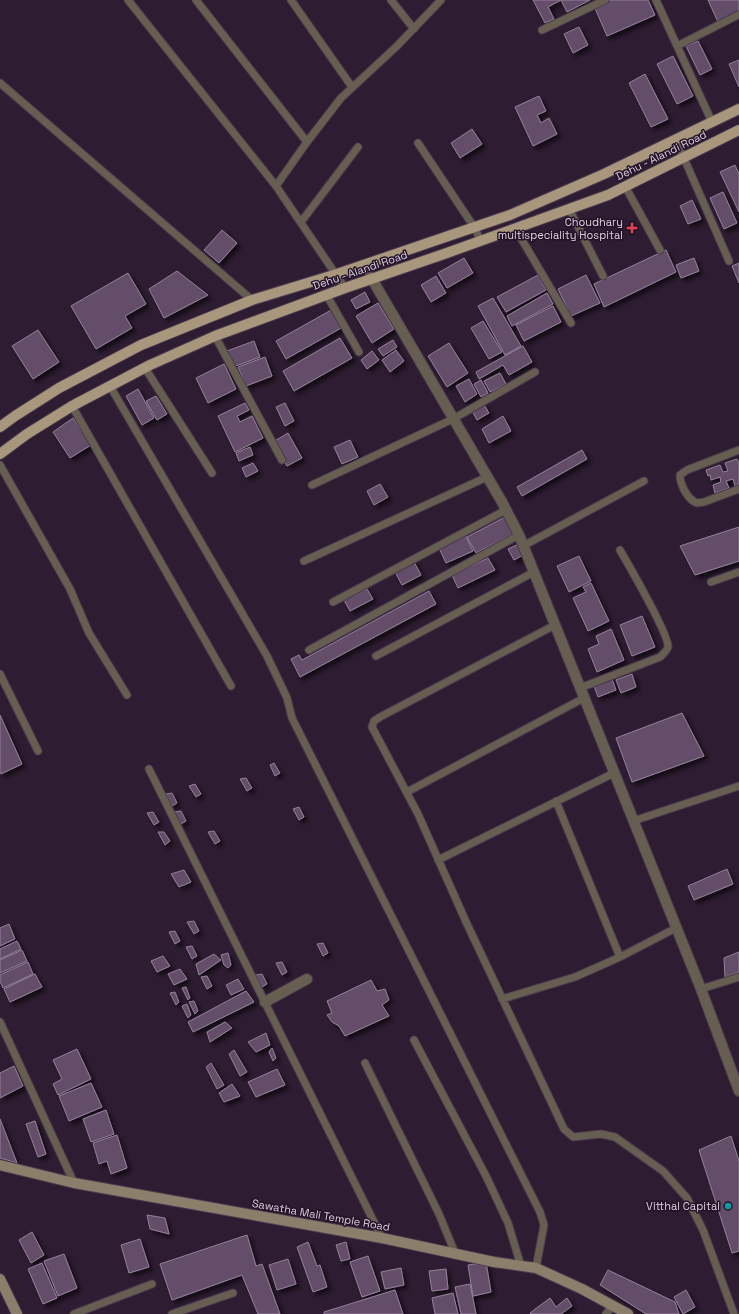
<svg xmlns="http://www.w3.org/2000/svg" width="739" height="1314" viewBox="0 0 739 1314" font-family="'Space Grotesk',sans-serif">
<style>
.building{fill:#634d68;stroke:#95809a;filter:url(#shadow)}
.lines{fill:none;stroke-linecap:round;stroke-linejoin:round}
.lane-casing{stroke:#4a394e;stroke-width:9}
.street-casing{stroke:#4a394e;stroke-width:12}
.secondary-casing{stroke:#4a394e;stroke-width:12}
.primary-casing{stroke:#4a394e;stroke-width:12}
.lane{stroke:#665e51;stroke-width:7}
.street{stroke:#665e51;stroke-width:10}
.secondary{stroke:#8b7e6a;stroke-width:10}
.primary{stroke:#a8977c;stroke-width:10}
.health-dot{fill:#e0444e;stroke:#241328;stroke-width:1.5}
.culture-dot{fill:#0f9aa8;stroke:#241328;stroke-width:1.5}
.labels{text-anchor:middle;stroke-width:3;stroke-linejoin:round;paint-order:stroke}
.street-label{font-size:11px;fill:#ddd1df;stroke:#241328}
.poi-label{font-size:11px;fill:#ddd1df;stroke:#241328;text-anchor:end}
</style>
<defs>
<filter id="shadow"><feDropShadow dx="3.5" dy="3.5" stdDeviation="2" flood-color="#0009"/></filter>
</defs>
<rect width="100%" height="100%" fill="#2e1c32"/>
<path class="building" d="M533,0H590L567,12L561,0L548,7L554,19L545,23Z
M609,0H648L655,15L607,36L594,6Z
M708,0H739V12L718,22Z
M579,27L588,45L573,53L564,34Z
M698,41L712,69L700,75L686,46Z
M673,56L693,96L677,104L657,64Z
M739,60V87L729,64Z
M645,74L668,119L651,127L629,83Z
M539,96L546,111L537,115L541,123L549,118L557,134L533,146L515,107Z
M472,129L482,144L460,158L451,143Z
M735,165L739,174V212L720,172Z
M723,192L737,223L724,229L710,198Z
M692,200L701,219L688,224L680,206Z
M222,230L237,243L219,263L204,250Z
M666,250L676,272L604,307L594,284Z
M464,258L473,273L447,288L438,273Z
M694,258L699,271L681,278L676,265Z
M739,263V283L732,266Z
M177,271L208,295L164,318L149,289Z
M128,273L146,304L125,316L132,328L96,349L71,306Z
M538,275L546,290L506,312L497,297Z
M586,275L600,303L571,316L558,289Z
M436,276L446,293L431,302L421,285Z
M365,292L370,302L356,309L351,300Z
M547,293L553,304L512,326L507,316Z
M493,298L521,346L505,355L478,306Z
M378,303L394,329L372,343L356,316Z
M553,306L561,322L524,341L516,325Z
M333,309L343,327L286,359L276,341Z
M483,321L502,352L489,359L471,328Z
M38,330L59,362L33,379L12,346Z
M340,338L352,358L294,391L283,371Z
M393,340L397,347L383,356L378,349Z
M254,341L260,357L233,367L227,351Z
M449,343L468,373L447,387L428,356Z
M523,346L532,362L509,375L503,365L479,379L476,372Z
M396,350L404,361L390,372L382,360Z
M372,351L379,360L367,369L361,360Z
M265,357L272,376L246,386L238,367Z
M224,364L236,389L208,403L196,378Z
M500,373L506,384L490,392L484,381Z
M469,379L477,394L465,402L456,386Z
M481,380L488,393L481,397L474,384Z
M138,389L154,418L142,425L126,396Z
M156,396L167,414L157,420L146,401Z
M245,403L249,410L237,416L240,422L252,416L263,438L235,452L218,416Z
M285,403L294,421L285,426L276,407Z
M483,403L489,413L477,420L472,411Z
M503,416L511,431L489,443L482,429Z
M73,418L91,445L70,458L53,432Z
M288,433L302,458L287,466L273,442Z
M350,440L358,457L342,464L334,447Z
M250,447L253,455L239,461L236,453Z
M582,450L587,459L522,496L517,487Z
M737,459L739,463V484L735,486L733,479L726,481L729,488L715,493L713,485L721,482L720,477L711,480L710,475L708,476L706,470L720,465L723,472L728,471L725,463Z
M253,463L258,471L246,477L242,468Z
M380,484L388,497L374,505L367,491Z
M505,517L514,533L476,553L467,537Z
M739,527V561L695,575L680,546Z
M465,535L473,551L446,563L439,548Z
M519,544L525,554L514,560L508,549Z
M579,556L591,581L569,592L557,566Z
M488,558L495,570L458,588L452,575Z
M413,560L421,575L402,585L394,570Z
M591,583L609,621L588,631L573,598L586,592L583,587Z
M367,589L373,599L350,611L344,600Z
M429,591L436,604L300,677L291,659L299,655L302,660Z
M642,616L655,647L632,656L620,625Z
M611,629L624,660L597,672L588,649L599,644L596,636Z
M632,674L636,687L621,693L616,680Z
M612,679L616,690L598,697L594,686Z
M682,713L704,756L632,782L616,738Z
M0,715L22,764L1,774L0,772Z
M274,763L280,773L275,776L270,765Z
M246,778L252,788L247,791L240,779Z
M195,784L201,794L196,797L189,786Z
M172,793L177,803L172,806L166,794Z
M299,807L304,817L299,820L293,809Z
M181,811L186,821L181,824L174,812Z
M153,812L159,822L154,825L147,813Z
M214,831L220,841L215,844L208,832Z
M158,832H164L170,841L165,845Z
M727,869L733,884L694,900L688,886Z
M184,870L191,882L179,887L171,874Z
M194,921L199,931L194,934L187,922Z
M9,924L15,939L0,946V928Z
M175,931L180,941L175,944L169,932Z
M17,941L21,949L0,959V949Z
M323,943L328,953L323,956L317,944Z
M192,946L197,956L192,959L186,947Z
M22,950L27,961L0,973V960Z
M739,952V972L725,977L724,958Z
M228,953L231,965L228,968L224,965L221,955Z
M214,954L221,960L199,975L196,964Z
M163,956L170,966L157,972L151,961Z
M28,962L33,974L3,988L0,981V975Z
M282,962L287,972L282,975L276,963Z
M180,969L187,979L174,985L168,974Z
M35,974L42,987L10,1002L4,989Z
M262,974L267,984L262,987L256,975Z
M207,976L212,986L207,989L201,977Z
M238,979L244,989L231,995L226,985Z
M371,980L377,991L385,989L389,1000L382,1005L389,1016L345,1036L339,1026L332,1022L327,1015L332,1013L327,1001Z
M186,987L190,998L188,1000L182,988Z
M246,991L254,1002L193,1032L188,1022Z
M175,992L179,1002L176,1005L170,993Z
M194,1001L198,1011L195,1014L189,1002Z
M187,1004L191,1015L188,1018L182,1006Z
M225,1022L232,1028L210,1042L207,1032Z
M266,1033L270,1045L256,1052L248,1042Z
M272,1048L276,1058L273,1061L269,1052Z
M77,1049L91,1079L58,1095L53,1084L62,1079L53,1060Z
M234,1050L247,1072L240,1076L229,1054Z
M211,1063L224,1085L217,1089L206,1067Z
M14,1066L23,1086L0,1098V1073Z
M277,1069L285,1085L256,1097L248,1082Z
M91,1083L102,1107L69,1121L59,1096Z
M232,1084L240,1096L224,1102L219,1093Z
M106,1110L114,1134L91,1142L83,1119Z
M0,1119L17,1163L0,1158Z
M35,1121L46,1154L38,1157L26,1124Z
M117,1135L127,1168L111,1174L107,1161L99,1164L93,1143Z
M731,1136L739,1161V1251L732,1253L699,1150Z
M147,1215L165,1218L169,1234L150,1229Z
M32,1232L44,1255L31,1263L19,1240Z
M247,1235L256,1266L262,1264L280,1314H258L242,1275L172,1300L160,1264Z
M140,1239L149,1267L129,1273L121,1245Z
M308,1242L317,1266L320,1265L327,1287L313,1292L297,1247Z
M346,1242L350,1259L341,1261L336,1245Z
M64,1254L77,1288L58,1296L44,1261Z
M368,1256L380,1291L362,1297L350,1262Z
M288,1259L296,1284L277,1290L269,1265Z
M486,1262L491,1292L473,1296L468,1265Z
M42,1263L57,1298L43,1304L28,1269Z
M401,1268L404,1285L385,1289L381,1272Z
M446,1269L448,1289L432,1291L429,1271Z
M608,1270L675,1302L679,1314H646L600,1285Z
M470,1284L476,1314H461L455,1287Z
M395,1290L403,1314H324V1312Z
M686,1290L695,1307L683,1314L674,1297Z
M453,1293L458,1314H435L432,1298Z
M550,1298L556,1307L567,1298L572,1306L561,1314H531L530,1313Z"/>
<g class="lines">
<g class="lane-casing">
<path id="lane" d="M128,0L276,186L345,288
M196,0L307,142
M291,0L352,87
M391,0L414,29
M656,0L712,122
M542,30L605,0
M677,46L738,15
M0,83L252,300
M676,140L729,261
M418,143L474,227L481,241
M276,186L307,142L341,98L397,46L441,0
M625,186L660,250
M569,209L603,276
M301,222L358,147
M515,228L571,323
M363,265L372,279
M326,294L359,352
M215,336L282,460
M145,368L212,473
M110,386L267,656L287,698L292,718L540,1212L544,1225L536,1268
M72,406L231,686
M739,450L687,470L680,475C680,485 688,500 697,503L704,502L739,489
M0,465L70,589L89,633L127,695
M312,485L453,419L535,372
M523,546L644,481
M304,561L487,477
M711,582L739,572
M333,602L506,510
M555,625L380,717L374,721L372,727L418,814L467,924L564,1129L573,1137L601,1134L615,1137L663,1171L687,1198L703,1230L734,1314
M309,650L519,535
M376,656L534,572
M0,674L38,751
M580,688L660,657C663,654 667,651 668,647C669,634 629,566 620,550
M149,769L382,1238
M407,792L584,698
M556,801L620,957
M633,821L739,786
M438,860L614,773
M701,989L739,977
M502,999L575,977L620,957L676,928
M0,1022L74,1183
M414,1040L486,1176L508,1223L521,1266
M365,1063L439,1214L455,1253
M74,1314L152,1284
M172,1314L233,1293
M606,1314L613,1305"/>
</g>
<g class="street-casing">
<path id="street" d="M372,279L502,502L519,535L701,989L739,1091
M265,1002L307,979"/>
</g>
<g class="secondary-casing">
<path id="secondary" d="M0,1165L74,1183L382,1238L494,1262L536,1268L582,1289L628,1314
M0,1279L17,1314"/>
</g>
<g class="primary-casing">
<path id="primary" d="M0,427L15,416L59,388L141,345L252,300L337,274L510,215L604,174L739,109
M0,454L27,434L72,406L150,365L215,336L345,288L444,254L608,195L739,130"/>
</g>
<use href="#lane" class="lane"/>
<use href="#street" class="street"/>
<use href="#secondary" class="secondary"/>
<use href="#primary" class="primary"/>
</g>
<path class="health-dot" d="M630 222h4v4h4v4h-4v4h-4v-4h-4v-4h4z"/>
<circle class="culture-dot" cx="728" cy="1206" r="4"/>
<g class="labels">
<g class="street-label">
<text transform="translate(661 155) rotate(-26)" y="4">Dehu - Alandi Road</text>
<text transform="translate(360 270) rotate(-19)" y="4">Dehu - Alandi Road</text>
<text transform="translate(321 1215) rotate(10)" y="4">Sawatha Mali Temple Road</text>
</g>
<g class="poi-label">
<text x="623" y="226">Choudhary<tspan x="623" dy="13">multispeciality Hospital</tspan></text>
<text x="720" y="1210">Vitthal Capital</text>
</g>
</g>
</svg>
